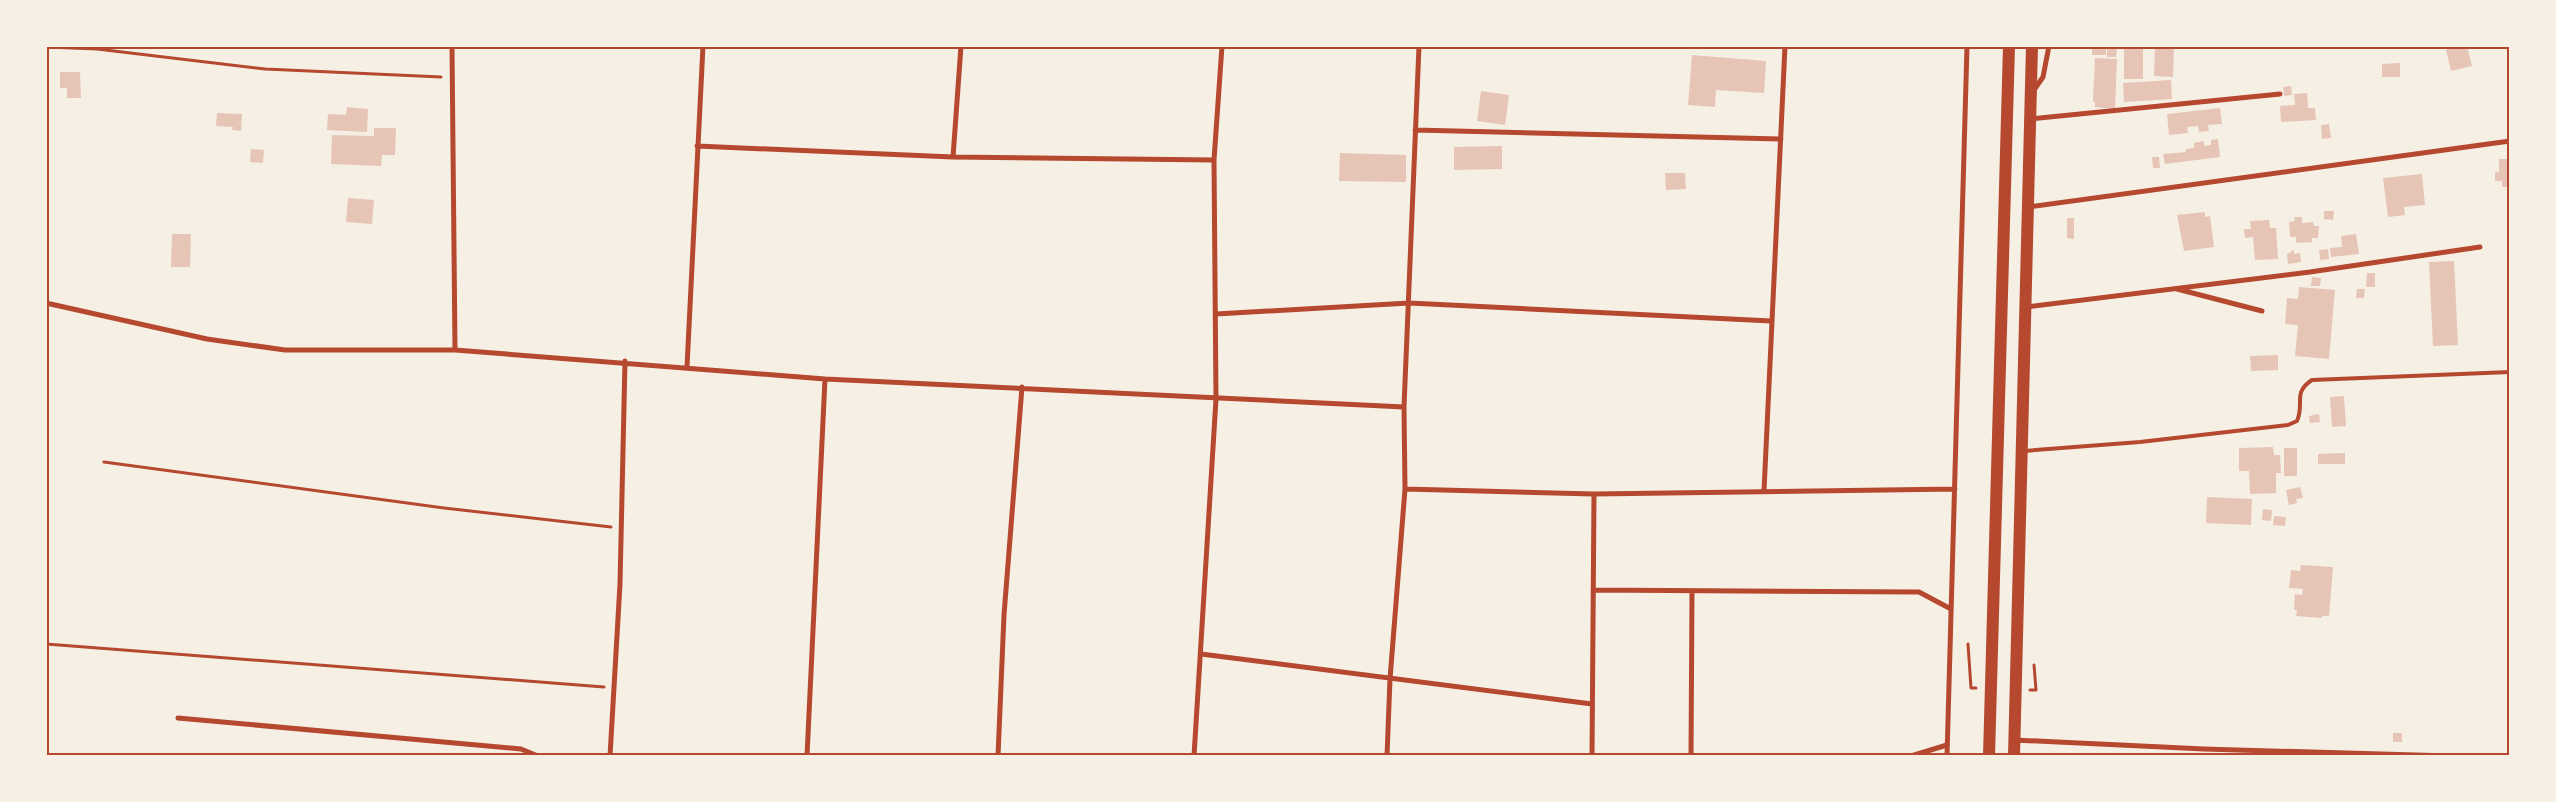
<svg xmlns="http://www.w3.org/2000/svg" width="2556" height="802" viewBox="0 0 2556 802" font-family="Manrope,sans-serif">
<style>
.building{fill:#e6c5b7}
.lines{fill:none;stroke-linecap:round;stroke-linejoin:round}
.path{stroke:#b5482f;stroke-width:3}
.service{stroke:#b5482f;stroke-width:4}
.minor{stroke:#b5482f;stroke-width:5}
.trunk{stroke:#b5482f;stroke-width:12}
.neatline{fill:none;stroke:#b5482f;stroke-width:2}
</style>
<rect width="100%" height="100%" fill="#f6efe4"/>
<path class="building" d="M2092,46H2106V55H2092Z
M2124,46H2143V79H2124Z
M2155,46H2174L2173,77L2154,76Z
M2450,46H2467L2472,66L2451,71L2446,50L2451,48Z
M2107,49H2117L2116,57H2107Z
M1692,55L1766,61L1764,93L1716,90L1715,107L1688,105Z
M2095,58L2117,59L2115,109L2095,107V102H2093Z
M2400,63V77H2382V64Z
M60,72H80L81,98H67V88H60Z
M2171,80L2172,99L2124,102L2123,83Z
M2291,86L2292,95L2284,96L2283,87Z
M1481,91L1509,95L1505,125L1477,121Z
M2307,93L2308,108H2315L2316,120L2281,122L2280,106L2295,105L2294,94Z
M347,107L368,109L367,132L327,130L328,114L346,115Z
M2220,108L2222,124L2208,125L2209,131L2199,132L2198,126L2187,127L2188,133L2169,135L2167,114Z
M217,113L242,114L241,131L232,130L233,127L216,126Z
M2329,124L2331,138L2322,139L2321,125Z
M374,128H396L395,155H382L381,166L331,164L332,135L374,136Z
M2218,139L2220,157L2165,164L2163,154L2186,152V149L2194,148V143L2204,141V146L2211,145V140Z
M1502,146V169L1454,170V147Z
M251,149L264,150L263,163L250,162Z
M1340,153L1406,155V182L1339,181Z
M2152,157H2159L2160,168H2153Z
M2499,159H2510V187H2502V181H2495V172H2499Z
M1665,173H1685L1686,189L1666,190Z
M2422,174L2425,205L2404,207L2405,215L2388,217L2383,178Z
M348,198L374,200L372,224L346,222Z
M2324,211H2334L2333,220L2324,219Z
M2205,212V217L2210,216L2214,247L2184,251L2177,215Z
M2294,217H2302V223L2313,222L2314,226H2319L2318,238H2312V242L2296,243V237H2290L2289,222L2295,221Z
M2067,218H2074V239L2067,238Z
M2269,220L2270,228H2276L2278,259L2255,260L2253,237L2245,238L2244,229H2251L2250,221Z
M172,234H191L190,267H171Z
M2356,234L2359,254L2331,257L2330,248L2342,247L2341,236Z
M2328,249L2329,259L2320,260L2319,250Z
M2294,250V254L2300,253L2301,262L2288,264L2287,254Z
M2454,261L2458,345L2433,346L2429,262Z
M2367,273H2375V287H2366Z
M2312,277L2321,278L2320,286H2311Z
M2299,287L2335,290L2329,359L2295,356L2298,325L2285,324L2287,298L2298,299Z
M2357,289H2365L2364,298H2356Z
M2278,355V370L2251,371L2250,356Z
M2344,396L2346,426L2332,427L2330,397Z
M2319,414L2320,422L2310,423L2309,416Z
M2273,447L2274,455H2280L2281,473H2276V493L2250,494L2249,471H2239V448Z
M2284,448H2297V476H2284Z
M2345,453V464H2318V454Z
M2300,487L2303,498L2296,499L2297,503L2289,505L2286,490Z
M2207,497L2252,499L2251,525L2206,523Z
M2263,509L2272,510L2271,521L2262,520Z
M2274,516L2286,517L2285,526L2273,525Z
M2301,565L2333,567L2329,616H2322V618L2296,616L2297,610H2294L2295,594L2302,595L2303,589L2289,588L2291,570L2300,571Z
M2393,733H2402V742H2393Z"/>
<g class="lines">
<path class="path" d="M46,47L97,49L265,69L441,77
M104,462L444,508L611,527
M46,644L604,687
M1968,644L1971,688H1976
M2030,690H2036L2034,665"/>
<path class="service" d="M2023,451L2140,442L2288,425L2297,421C2305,403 2292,393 2312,380L2510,372"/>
<path class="minor" d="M452,46L455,350
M2034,90L2043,77L2049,46
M2030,119L2280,94
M1415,130L1781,139
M697,146L953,157L1214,160
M953,157L961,46
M2028,207L2510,141
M2177,289L2262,311
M46,303L207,339L285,350H455L825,379L1404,407
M2026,307L2310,272L2480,247
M1216,314L1409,303L1771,321
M687,367L703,46
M1405,489L1594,494L1955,489
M1764,491L1785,46
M1593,590L1919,592L1951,609
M1201,654L1592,704
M178,718L521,749L538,756
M2014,740L2204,749L2451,756
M610,756L620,584L625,361
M807,756L825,379
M998,756L1004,615L1022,387
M1194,756L1216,399L1214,160L1222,46
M1387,756L1390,679L1405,489L1404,407L1419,46
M1592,756L1594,494
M1691,756L1692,591
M1911,756L1947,745
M1947,756L1967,46"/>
<path class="trunk" d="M1989,756L2009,46
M2014,756L2032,46"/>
</g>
<rect width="2556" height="802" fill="none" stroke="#f6efe4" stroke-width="95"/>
<rect x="48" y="48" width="2460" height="706" class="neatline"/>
</svg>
